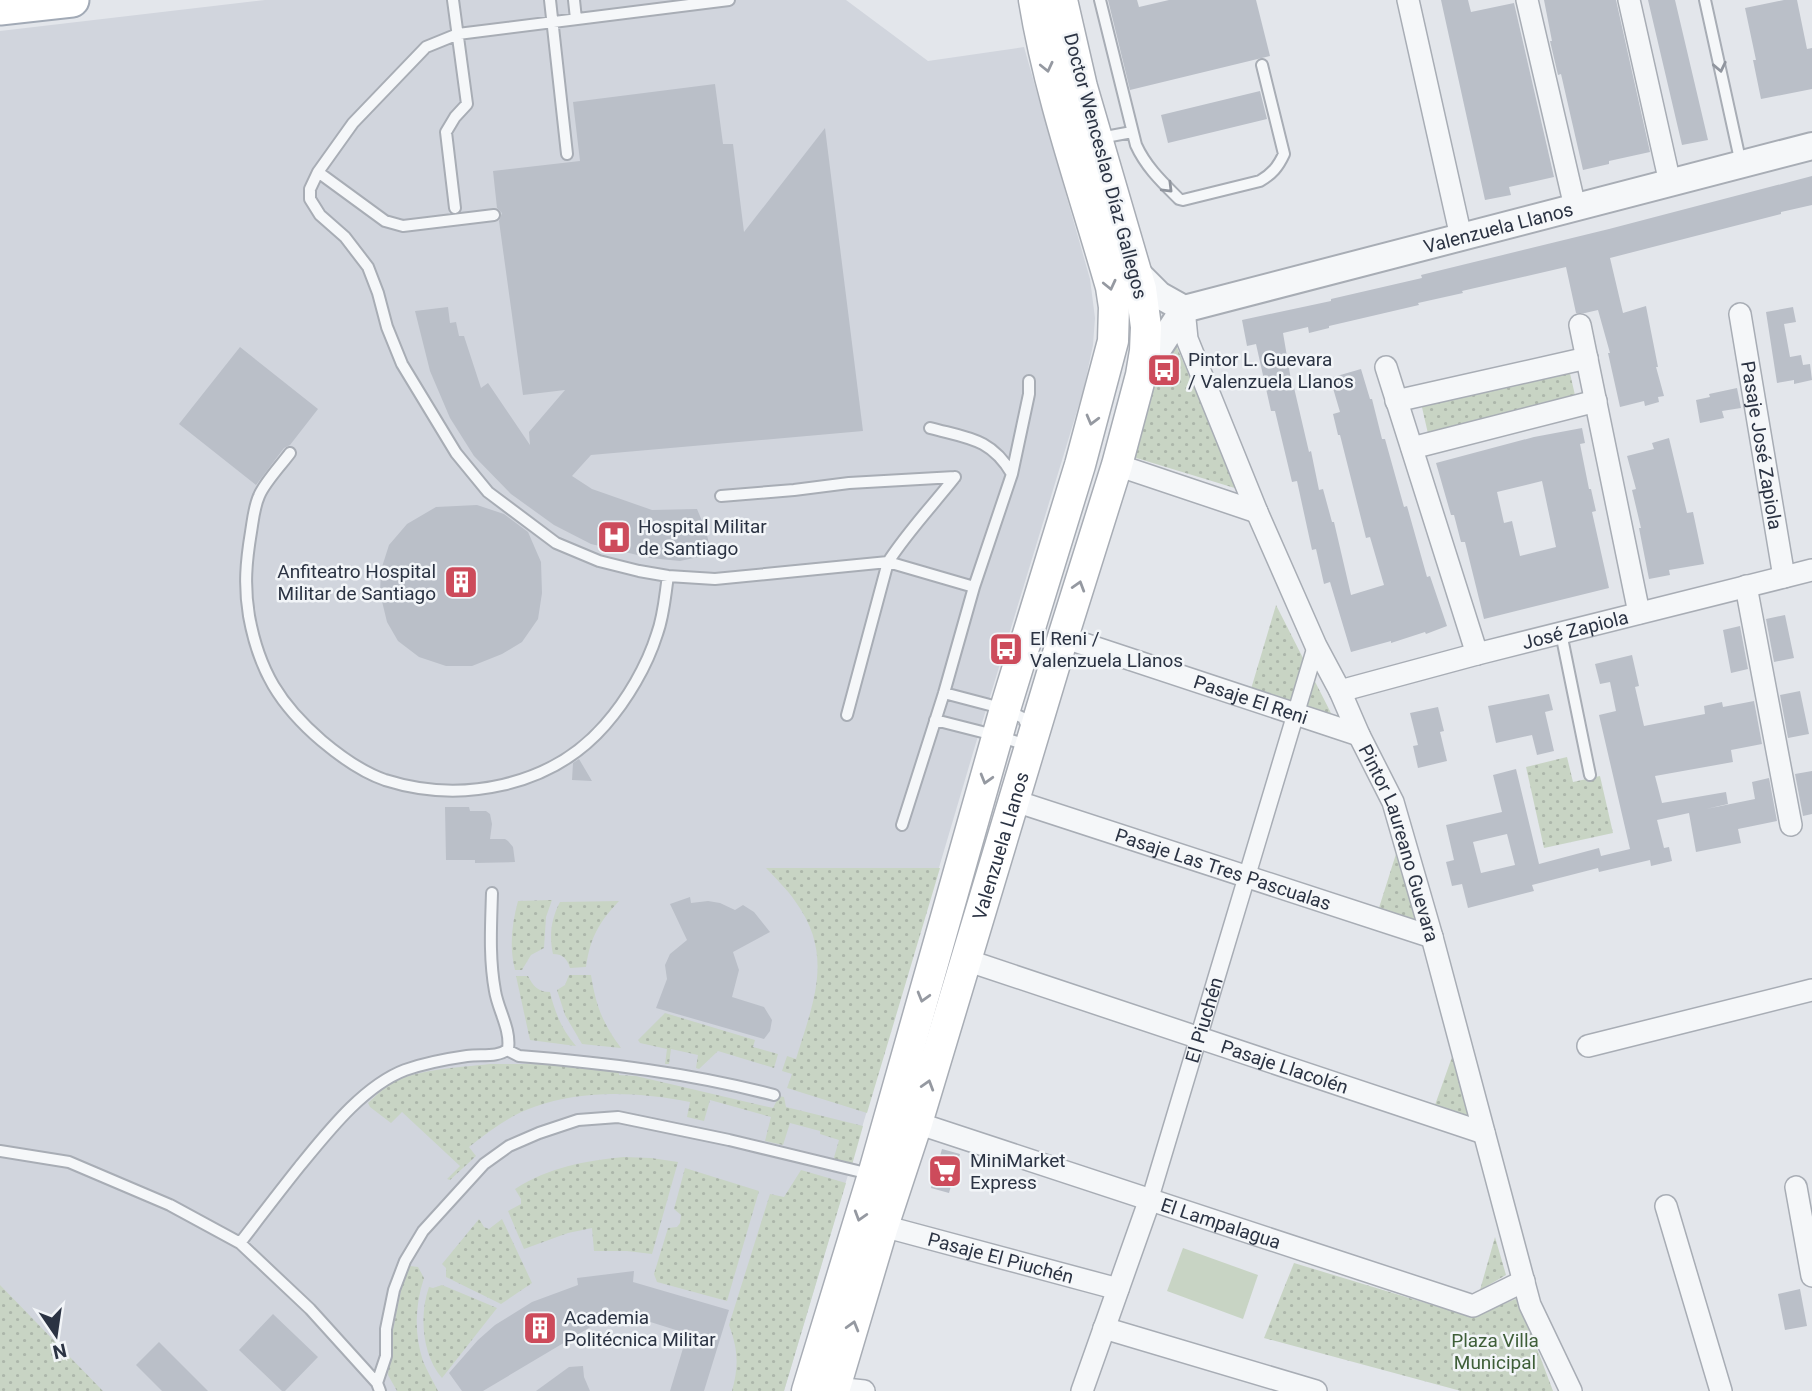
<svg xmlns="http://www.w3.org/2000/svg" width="1812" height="1391" viewBox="0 0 1812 1391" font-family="Roboto,sans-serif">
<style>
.built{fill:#d1d5dd}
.green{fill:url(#green-dots)}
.pitch{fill:#c8d4c4}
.building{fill:#babfc8;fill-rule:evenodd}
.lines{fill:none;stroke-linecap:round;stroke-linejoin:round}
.service-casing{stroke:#a8adb5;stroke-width:14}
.pedestrian-casing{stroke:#a8adb5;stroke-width:19}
.minor-casing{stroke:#a8adb5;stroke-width:24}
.tertiary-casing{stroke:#a8adb5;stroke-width:30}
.secondary-casing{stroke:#a8adb5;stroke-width:33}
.primary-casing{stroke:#a2aab6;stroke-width:37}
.service{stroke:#f5f7f9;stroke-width:10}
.pedestrian{stroke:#f5f7f9;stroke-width:16}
.minor{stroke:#f5f7f9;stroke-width:21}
.tertiary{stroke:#f5f7f9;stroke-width:26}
.secondary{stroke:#fff;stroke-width:30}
.primary{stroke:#fff;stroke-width:33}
.oneway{stroke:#9599a1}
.oneway2{stroke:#90959e}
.labels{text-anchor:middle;stroke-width:5;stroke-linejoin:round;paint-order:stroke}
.street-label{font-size:19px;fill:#2b3343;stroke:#f2f5f8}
.poi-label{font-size:19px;fill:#2b3343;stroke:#f2f5f8;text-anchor:start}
.park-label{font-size:19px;fill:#3e5e38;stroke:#f2f5f8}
</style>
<defs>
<pattern id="green-dots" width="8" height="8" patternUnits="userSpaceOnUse" patternTransform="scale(1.75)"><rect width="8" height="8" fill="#c8d4c4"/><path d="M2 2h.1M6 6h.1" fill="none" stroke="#acb6aa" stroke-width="1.8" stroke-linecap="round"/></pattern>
</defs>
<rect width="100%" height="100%" fill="#e3e6eb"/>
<path class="built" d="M265,0H846L928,61L1024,47L1090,279L1095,318L1093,345L1084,388L975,746L784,1391H0V31Z"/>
<path class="green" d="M1176,345L1238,489L1133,457L1153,374Z
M1569,369L1577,404L1429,438L1421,403Z
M1276,605L1333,717L1251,689Z
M1567,757L1573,782L1600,776L1613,833L1544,848L1526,767Z
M1396,854L1417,924L1378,911Z
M766,868H940L867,1113L787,1088L792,1074L782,1071L787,1056L796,1059C813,1003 835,955 795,901C787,889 776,879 766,868Z
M552,900L546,917L544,948L531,955L522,970H515C509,947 512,923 518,901Z
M619,901C599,922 590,938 586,967L570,968C567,958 562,954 553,954C549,936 551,919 560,902Z
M569,975H591C596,1006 602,1022 621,1048L582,1044L565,1015L557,990L565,985Z
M516,976H528C533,986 538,992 550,992C555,1013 562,1030 576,1046L530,1040Z
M665,1013L755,1040L753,1047L778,1054L774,1068L718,1051L699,1069L696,1068L698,1055L671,1049L669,1064H665L667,1049L640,1043L638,1040Z
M1453,1054L1473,1118L1435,1105Z
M490,1064H526L619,1067V1075L636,1076L773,1108L779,1096L784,1097L786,1107L863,1126L852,1165L833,1161L839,1140L820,1134V1131L790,1123L783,1145L765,1141L771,1117L710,1100L704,1121L687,1117L690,1102C639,1092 584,1089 534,1107C510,1115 488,1132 469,1147L476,1156L450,1180L447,1179L460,1166L402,1112L391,1123L370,1107L368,1103C374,1098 381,1090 388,1085C418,1068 457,1068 490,1064Z
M624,1157L651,1158L678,1162L652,1254L627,1251H594L592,1228L568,1233L524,1249L508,1211L521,1204V1199L515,1189C549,1167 585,1161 624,1157Z
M685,1168L759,1191L727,1301L657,1282L654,1274L668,1228L677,1227L680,1223L681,1215L674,1209Z
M801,1170L846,1183L784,1391H732C739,1366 738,1349 729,1325L770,1194L784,1197Z
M479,1219L484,1227L489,1229L502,1219L532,1283L501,1304L446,1277V1268L442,1264Z
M1495,1237L1506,1275L1480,1290Z
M1294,1263L1472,1317L1518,1298L1553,1391H1461L1264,1338Z
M410,1266L418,1267L424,1278C415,1305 414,1334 423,1361C427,1371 433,1381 438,1391H397L388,1375L391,1340L403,1280Z
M0,1285L100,1388L103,1391H0Z
M442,1285L497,1308L442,1378C422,1355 419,1315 429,1287L433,1288Z"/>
<path class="pitch" d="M1183,1248L1258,1275L1243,1319L1167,1291Z"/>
<path class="building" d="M1108,0H1137L1139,7L1169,0H1256L1270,56L1130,90Z
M1441,0H1468L1471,12L1514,3L1554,177L1509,187L1511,195L1485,200Z
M1544,0H1616L1650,152L1609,161V164L1583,170L1561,74L1558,75L1550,41H1552Z
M1648,0H1675L1708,140L1682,145Z
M1784,0H1797L1807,49L1812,48V89L1761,99L1753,60H1756L1745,8Z
M715,84L723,144H733L744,232L825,128L863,431L591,455L572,476L592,489L652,510L697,509L705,528L712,554L680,561L650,558L591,544L554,525L511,494L474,456L450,418L430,371L415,311L448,307L450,323L456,322L459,336H464L481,388L488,383L530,445L529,432L565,390L523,395L499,221L502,213L497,208L493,171L580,161L573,102Z
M1260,91L1267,119L1168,143L1161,115Z
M1812,176V205L1781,212V214L1610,258L1623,313L1646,306L1658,367H1656L1664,396L1658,397L1659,402L1645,406L1644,401L1620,407L1608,353H1610L1598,310L1585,313H1576L1566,267L1462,291L1463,293L1418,303L1419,305L1329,326V328L1309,333L1308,327L1283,333L1291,380L1292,379L1309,452L1311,451L1319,490L1323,489L1332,522H1334L1351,595L1384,585L1370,537L1366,538L1340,435H1338L1333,414L1340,412L1330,378L1361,369L1370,399H1372L1382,439H1385L1404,507L1407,506L1427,577L1430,576L1447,626L1426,634L1425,632L1391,643V641L1351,652L1330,582L1324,584L1316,549L1312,550L1297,481L1292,482L1275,411H1271L1256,344L1247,346L1242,320L1331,301V299L1422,278L1421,275L1609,229Z
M1793,307L1796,322L1784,324L1790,357L1801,355L1803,365L1810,364L1812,380L1794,384V380L1777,383L1766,312Z
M240,347L318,409L290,445L284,448L256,485L179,424Z
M1737,388L1741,408L1722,411L1724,418L1700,423L1696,400L1710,397L1709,394Z
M1582,428L1585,443L1580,444L1589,489H1591L1596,511L1592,512L1609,588L1484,619L1465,542H1461L1454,515H1451L1436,463L1534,437ZM1542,481L1556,547L1520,556L1512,521L1504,523L1497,492Z
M1669,438L1687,513L1693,512L1704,564L1669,570L1670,575L1649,579L1639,528H1641L1632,490L1636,489L1627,456L1654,449L1652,443Z
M477,505L504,514L528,532L541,562L542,593L538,619L522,642L502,654L472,666H446L419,657L398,641L387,622L380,593L381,570L389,545L407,524L436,507Z
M1785,615L1794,658L1774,662L1766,619Z
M1740,626L1748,669L1731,673L1723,630Z
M1632,655L1639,686L1635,687L1644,726L1705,714L1704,706L1722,702L1723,707L1754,701L1762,744L1731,750L1733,762L1655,776L1662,803L1726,792L1728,804L1706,809L1755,799L1752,782L1769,778L1777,821L1738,829L1741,843L1696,852L1689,813L1657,820L1664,848L1669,847L1672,861L1651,866L1650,860L1599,872L1598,868L1532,885L1534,891L1468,908L1462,884L1452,886L1446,862L1454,860L1446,825L1502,812L1493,775L1516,769L1539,864L1599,848L1601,856L1630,849L1599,715L1616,711L1610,682L1600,684L1595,664ZM1507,834L1515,865L1481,873L1473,842Z
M1800,691L1809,734L1788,738L1780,695Z
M1549,694L1553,710L1545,712L1554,751L1537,755L1532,735L1496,743L1488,706Z
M1438,707L1444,731L1440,732L1447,761L1418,768L1413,746L1418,745L1410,713Z
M579,759L592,781L572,780L573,763Z
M1812,771V814L1803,816L1795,774Z
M445,807H469L470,811H486L490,814L492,824L490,839H505L508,841L513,847L515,862L475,863V860H446Z
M690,897L691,903L708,901L720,903L735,910L743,905L754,912L770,932L733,952L739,970L732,997L764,1007L772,1020L770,1031L764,1039L656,1008L667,979L665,965L670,954L687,940L670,904Z
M942,1149L960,1154L949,1193L931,1188Z
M634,1271L633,1282L729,1310L704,1391H670L684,1345L679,1341V1331L625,1314L619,1321L609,1316L483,1391H462L449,1373L478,1340L495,1325L532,1302L578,1285L577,1278Z
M1800,1289L1807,1326L1785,1330L1778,1294Z
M273,1314L318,1357L285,1391H282L239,1350Z
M159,1342L208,1391H162L136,1365Z
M583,1366L584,1377L590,1391H536L569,1367Z"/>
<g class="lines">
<g class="service-casing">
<path id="service" d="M453,0L467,104L455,117L446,132L455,208
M550,0L567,154
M574,0L576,19
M729,0L458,34L426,47L353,123L318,172L310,189V199L320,215L345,237L368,267L378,293L387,327L402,364L456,453L488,492L556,543L599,561L639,571L668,576L715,579L888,562L974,587
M1100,0L1136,145C1146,167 1162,182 1179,199L1183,200L1260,181C1272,174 1278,167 1284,154L1262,65
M1705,0L1741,164
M1100,138L1132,132
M318,172L385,221L403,226L494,215
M930,428C967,438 991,438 1012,474
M290,453C282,464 264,483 259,496C254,507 253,520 251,532C246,562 244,586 249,616C259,671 280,705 322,741C341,757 362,772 385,780C461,804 551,787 605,725C627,700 647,666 657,634C664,615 665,595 668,576
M721,496L794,490L849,483L955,477
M1561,633L1590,775
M944,693L1005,709L1023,718L1028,728
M847,715L888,562C908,531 933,505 955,477
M935,720L998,736L1030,746
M902,825L944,693L974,587L1012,474L1029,394V381
M507,1050L519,1056C605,1063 690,1073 774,1095
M0,1151L69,1162L170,1205L240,1243L310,1309L377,1383L380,1391
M240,1243C260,1217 279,1192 299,1167C327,1133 363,1086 405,1070C425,1063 446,1059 467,1056C481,1054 498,1058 508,1049C511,1029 498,1010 495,991C489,958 491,926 492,893
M377,1383L386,1356V1329L394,1290L405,1261L423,1231L484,1164L509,1146L539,1133L578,1120L618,1117L729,1140L870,1174"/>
</g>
<g class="pedestrian-casing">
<g id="pedestrian">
<path id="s1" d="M1150,1199L1316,646"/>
</g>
</g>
<g class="minor-casing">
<g id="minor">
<path d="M1408,0L1461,237"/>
<path d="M1527,0L1575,207"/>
<path d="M1629,0L1670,183"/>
<path id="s2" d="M1184,309L1187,339L1257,512L1316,646L1340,691L1359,735L1393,802L1432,937L1530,1305L1571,1391"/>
<path id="s3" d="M1740,314L1784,577"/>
<path d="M1580,325L1639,613"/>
<path d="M1386,367L1477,654"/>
<path d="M1396,401L1587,358"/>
<path d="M1412,448L1596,401"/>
<path d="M1117,465L1257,512"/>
<path d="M1746,586L1791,825"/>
<path id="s4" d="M1063,637L1359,735"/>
<path id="s5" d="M1340,691L1477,654L1812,570"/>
<path id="s6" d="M1015,801L1432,937"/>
<path id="s7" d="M966,960L1484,1133"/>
<path d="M1588,1046L1812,990"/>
<path id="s8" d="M917,1123L1473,1306L1524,1281"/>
<path d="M1796,1187L1812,1276"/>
<path d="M1666,1206L1721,1391"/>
<path id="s9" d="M883,1226L1118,1289"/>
<path d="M1104,1328L1316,1391"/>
<path d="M835,1388L864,1391"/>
<path d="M1082,1391L1150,1199"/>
</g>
</g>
<g class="tertiary-casing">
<g id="tertiary">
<path id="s10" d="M1138,274L1159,295L1184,309L1812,146"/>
<path d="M1141,375L1184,309"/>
</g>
</g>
<g class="secondary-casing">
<g id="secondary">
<path d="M807,1391L873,1175L1005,709L1080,465L1113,341L1114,307L1111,287C1084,192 1050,98 1034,0"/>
<path id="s11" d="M834,1391L883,1226L917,1123L1063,637L1117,465L1141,375L1145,351L1146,327L1141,289L1082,87L1062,0"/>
</g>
</g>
<g class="primary-casing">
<path id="primary" d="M0,8L72,0"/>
</g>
<use href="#service" class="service"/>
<use href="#pedestrian" class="pedestrian"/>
<use href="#minor" class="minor"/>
<use href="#tertiary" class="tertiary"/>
<use href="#secondary" class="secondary"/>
<use href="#primary" class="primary"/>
</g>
<defs><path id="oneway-chevron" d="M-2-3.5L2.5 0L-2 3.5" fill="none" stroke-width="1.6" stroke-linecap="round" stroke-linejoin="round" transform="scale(1.75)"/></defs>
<g class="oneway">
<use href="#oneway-chevron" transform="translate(1047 67) rotate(77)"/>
<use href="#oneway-chevron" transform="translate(1110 285) rotate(77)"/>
<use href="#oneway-chevron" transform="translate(1092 420) rotate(105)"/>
<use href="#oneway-chevron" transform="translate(1079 586) rotate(-73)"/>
<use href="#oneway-chevron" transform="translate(986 779) rotate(106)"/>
<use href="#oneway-chevron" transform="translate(923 997) rotate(106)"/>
<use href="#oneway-chevron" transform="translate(928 1085) rotate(-73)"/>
<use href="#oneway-chevron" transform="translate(860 1216) rotate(107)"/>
<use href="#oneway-chevron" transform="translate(853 1326) rotate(-74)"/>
</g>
<g class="oneway2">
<use href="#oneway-chevron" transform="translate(1720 67) rotate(78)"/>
<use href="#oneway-chevron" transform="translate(1168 188) rotate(45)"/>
</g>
<defs>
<g id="bus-square" transform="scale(1.75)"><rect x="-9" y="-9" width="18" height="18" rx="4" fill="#cd4b5b" stroke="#f2f5f8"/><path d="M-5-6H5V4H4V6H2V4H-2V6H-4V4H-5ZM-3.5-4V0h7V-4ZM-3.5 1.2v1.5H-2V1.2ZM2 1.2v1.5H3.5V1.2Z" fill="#fff"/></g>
<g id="hospital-square" transform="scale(1.75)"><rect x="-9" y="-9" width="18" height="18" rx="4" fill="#cd4b5b" stroke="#f2f5f8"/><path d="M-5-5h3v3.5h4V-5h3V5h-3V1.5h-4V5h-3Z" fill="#fff"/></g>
<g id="building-square" transform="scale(1.75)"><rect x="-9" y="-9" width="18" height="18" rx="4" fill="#cd4b5b" stroke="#f2f5f8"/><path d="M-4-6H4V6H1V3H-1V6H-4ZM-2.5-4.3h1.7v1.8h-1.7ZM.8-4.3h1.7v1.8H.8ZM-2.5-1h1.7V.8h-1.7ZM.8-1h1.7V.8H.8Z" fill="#fff"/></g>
<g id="supermarket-square" transform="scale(1.75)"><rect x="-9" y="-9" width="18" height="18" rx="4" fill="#cd4b5b" stroke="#f2f5f8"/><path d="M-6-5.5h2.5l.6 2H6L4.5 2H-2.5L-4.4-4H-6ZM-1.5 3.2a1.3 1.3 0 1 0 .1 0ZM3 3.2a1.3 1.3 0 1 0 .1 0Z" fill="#fff"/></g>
</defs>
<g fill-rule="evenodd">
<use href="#bus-square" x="1164" y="370"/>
<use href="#hospital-square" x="614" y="537"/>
<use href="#building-square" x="461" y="582"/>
<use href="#bus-square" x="1006" y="649"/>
<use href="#supermarket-square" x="945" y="1171"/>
<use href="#building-square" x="540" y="1328"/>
</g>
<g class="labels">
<g class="street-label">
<text transform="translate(1106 166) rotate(75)" y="7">Doctor Wenceslao Díaz Gallegos</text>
<text dy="7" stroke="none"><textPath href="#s10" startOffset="383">Valenzuela Llanos</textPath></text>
<text dy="7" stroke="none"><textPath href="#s3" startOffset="133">Pasaje José Zapiola</textPath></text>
<text dy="7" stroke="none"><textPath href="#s5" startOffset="243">José Zapiola</textPath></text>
<text dy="7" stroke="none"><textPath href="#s4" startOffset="198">Pasaje El Reni</textPath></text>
<text dy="7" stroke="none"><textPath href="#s2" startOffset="578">Pintor Laureano Guevara</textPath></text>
<text dy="7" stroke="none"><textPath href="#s11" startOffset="570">Valenzuela Llanos</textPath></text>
<text dy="7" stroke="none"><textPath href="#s6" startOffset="219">Pasaje Las Tres Pascualas</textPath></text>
<text dy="7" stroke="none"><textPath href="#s1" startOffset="187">El Piuchén</textPath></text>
<text dy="7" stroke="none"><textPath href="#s7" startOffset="336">Pasaje Llacolén</textPath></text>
<text dy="7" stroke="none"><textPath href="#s8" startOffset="320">El Lampalagua</textPath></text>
<text dy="7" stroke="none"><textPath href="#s9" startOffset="122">Pasaje El Piuchén</textPath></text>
</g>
<g class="poi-label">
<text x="1188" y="366">Pintor L. Guevara<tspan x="1188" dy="22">/ Valenzuela Llanos</tspan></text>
<text x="638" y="533">Hospital Militar<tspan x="638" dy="22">de Santiago</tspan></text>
<text x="436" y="578" text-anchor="end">Anfiteatro Hospital<tspan x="436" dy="22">Militar de Santiago</tspan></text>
<text x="1030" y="645">El Reni /<tspan x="1030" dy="22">Valenzuela Llanos</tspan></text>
<text x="970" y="1167">MiniMarket<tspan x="970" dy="22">Express</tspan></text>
<text x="564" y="1324">Academia<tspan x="564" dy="22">Politécnica Militar</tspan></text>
</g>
<g class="park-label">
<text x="1495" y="1347">Plaza Villa<tspan x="1495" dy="22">Municipal</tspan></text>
</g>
</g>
<g transform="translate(56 1335) rotate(167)" stroke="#f2f5f8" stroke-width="5" paint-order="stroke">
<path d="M0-5L12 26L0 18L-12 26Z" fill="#2b3343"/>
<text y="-10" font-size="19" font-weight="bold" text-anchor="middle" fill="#2b3343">N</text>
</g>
</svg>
